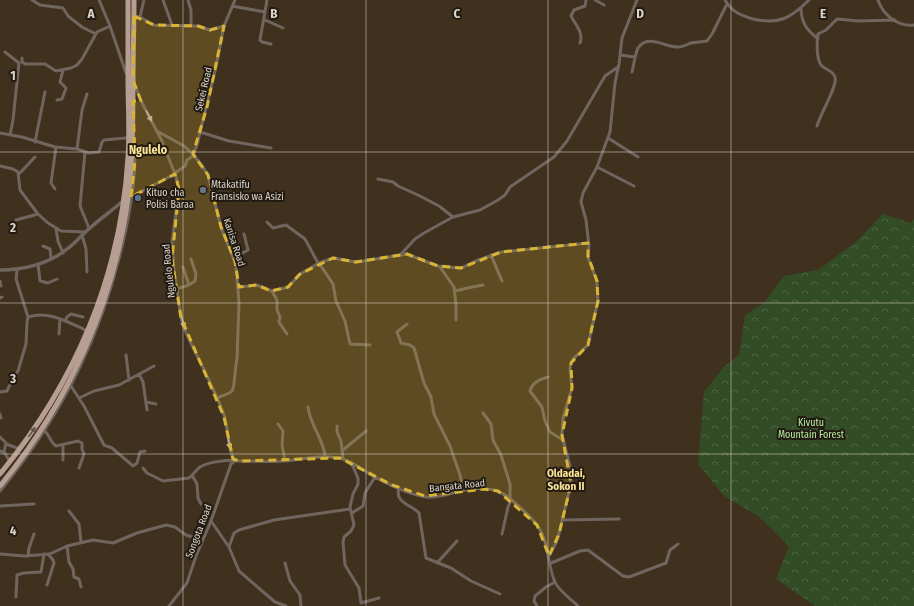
<svg xmlns="http://www.w3.org/2000/svg" width="914" height="606" viewBox="0 0 914 606" font-family="'Fira Sans Condensed',sans-serif">
<style>
.forest{fill:url(#forest-crowns)}
.lines{fill:none;stroke-linecap:round;stroke-linejoin:round}
.minor{stroke:#70655f;stroke-width:3}
.tertiary{stroke:#70655f;stroke-width:3.5}
.trunk{stroke:#b69e92;stroke-width:5}
.oneway{fill:#bcb3a9}
.oneway2{fill:#64554c}
.marked{fill:#d8b434;fill-opacity:0.2;stroke:#d8b434;stroke-width:3;stroke-dasharray:8 5;stroke-linejoin:round}
.grid{fill:none;stroke:#ddd4c9;stroke-width:1;stroke-opacity:0.55}
.worship-dot{fill:#6b7280;stroke:#211a12;stroke-width:1.5}
.service-dot{fill:#5c6f8a;stroke:#211a12;stroke-width:1.5}
.labels{text-anchor:middle;stroke-width:4;stroke-linejoin:round;paint-order:stroke}
.street-label{font-size:10px;fill:#ddd4c9;stroke:#211a12}
.poi-label{font-size:10px;fill:#ddd4c9;stroke:#211a12;text-anchor:start}
.park-label{font-size:10px;fill:#b5ec9d;stroke:#211a12}
.neighbourhood-label{font-size:11px;font-weight:bold;fill:#fbe396;stroke:#211a12}
.quarter-label{font-size:12px;font-weight:bold;fill:#fbe396;stroke:#211a12}
.grid-label{font-size:13px;text-anchor:middle;font-weight:bold;fill:#ddd4c9;stroke:#211a12;stroke-width:4;stroke-linejoin:round;paint-order:stroke}
</style>
<defs>
<pattern id="forest-crowns" width="20" height="18" patternUnits="userSpaceOnUse"><rect width="20" height="18" fill="#324c26"/><path d="M2 6a3 3 0 1 1 6 0M12 15a3 3 0 1 1 6 0" fill="none" stroke="#4f6544"/></pattern>
</defs>
<rect width="100%" height="100%" fill="#40311f"/>
<path class="forest" d="M883,214L911,223L914,219V606H815L776,579L789,546L758,516L724,496L698,464L704,392L724,367L739,355L745,315L764,303L784,276L818,270L856,242Z"/>
<g class="lines">
<path class="minor" d="M32,0L40,5L63,8L68,16L82,27L96,34
M99,0L110,26L126,73
M163,0L172,25
M188,0L191,10V25
M267,0L260,40L262,42L271,44
M595,0L604,5
M725,0C732,12 740,15 753,19C779,25 791,18 809,0
M878,0C883,15 898,27 914,25
M232,6L265,12
M801,8C801,23 807,30 818,39
M134,16L140,17L154,25L198,26L210,30L224,26
M140,17L144,0
M265,20L283,28
M580,43C584,33 575,24 571,16L574,10L585,6L586,0
M5,52L19,63L13,120L10,135
M620,55L635,57
M22,58V62L25,64H45L56,71L71,68L77,65L82,59L97,32L110,26
M632,72C634,64 635,54 638,48C648,33 666,48 679,47C684,47 687,44 691,43C696,42 701,42 707,41L712,34L727,4
M134,83L141,101L161,139L175,174L179,189L172,242L174,272L181,318L183,326C196,356 213,385 224,415C228,427 228,451 234,460
M57,100L62,99L66,88L60,82L63,70
M817,126C820,114 838,86 835,77C833,70 825,70 821,65C816,58 817,41 818,34L826,30L837,19L858,21L895,20
M157,131L184,146L193,154L203,167L208,175L221,227L236,265L239,303L237,359C235,365 235,387 232,391C229,394 221,396 217,398
M200,132L229,141L271,148
M0,133L22,137L55,147L77,149L89,153L99,152L102,142L104,140L126,138
M608,138L638,157
M35,142L45,92
M77,149L82,110L87,94
M85,152L80,206L89,228
M0,166L13,169L18,172L20,190L38,214L48,223L61,231L85,232
M597,167L634,186
M175,173L185,166L187,160L193,156L197,145L216,67L224,26L235,0
M19,174L35,157
M378,179L393,182L398,186L420,196L439,206L453,217
M55,189L51,183L56,147
M131,197L175,174
M16,220L38,214
M267,222L273,228L286,225L305,239L318,263
M56,229L58,241L63,253
M82,235L86,249L87,272
M43,246L50,249L51,258
M401,254L415,239L424,233L453,217L480,210L498,200L505,195L510,187L554,157L567,141L605,76L618,67
M491,255L502,281
M234,258L248,250L244,234
M319,263L333,284L336,301L345,321L350,344L370,345
M38,264L40,281L48,283L57,279
M183,267L189,285
M440,267L454,287L456,305V320
M17,270L16,279L28,317
M0,281L1,286
M239,287L257,285L272,291L288,287L300,274L319,263L333,258L356,262L407,254L438,266L461,268L478,260L501,252L588,243
M176,289L189,285L195,281L196,274L191,259
M272,291L277,300V310L280,317L279,322L287,334
M455,291L472,287L483,285
M0,298L2,297
M65,321L67,317L71,314L83,317
M407,324L397,332L401,343L410,345L414,348L424,383L431,397L434,414L450,446L460,475L463,490
M59,334L60,319
M126,355L129,380
M139,374L143,382L147,410
M548,377C540,379 532,383 530,391L542,407L545,421L550,432L563,440
M71,386L84,406L104,445L112,448L133,466L137,463L140,452L145,451
M0,392L7,391L13,378L18,371L26,344L27,322L28,317C50,310 69,323 88,331
M79,398L94,391L119,385L154,366
M146,402L156,404
M308,407C310,425 323,438 325,456
M483,413L491,424L493,440L501,455L510,484V498
M0,414L1,418
M278,424L283,431L282,445L285,461
M337,426V432L341,441L343,458
M45,431C49,435 51,443 56,446L78,441L82,443V449L84,454L79,468
M0,437L6,443L4,452
M6,444L20,449
M343,450L366,431
M0,451L5,453L10,462
M63,460V445
M351,462L358,478V484L353,494L350,507L354,525L351,531L344,537L343,542L345,565L359,588L361,603L379,598
M143,468L147,473L163,481L189,478C193,475 196,470 200,467C208,462 230,459 239,461C254,461 269,462 284,461C301,460 316,455 332,457C349,458 359,468 373,476C389,485 408,494 426,497C435,498 445,495 453,493C475,487 496,485 513,501C522,509 534,519 540,530C549,543 548,568 555,582C559,591 571,599 578,606
M192,475L197,484L198,498L201,504
M399,488C394,503 412,505 419,513L426,558L451,568L471,581L500,594
M0,491C65,412 105,329 126,229C132,200 137,168 134,139
M0,506L34,504
M69,511L79,524L81,542
M352,513L363,506L365,493L375,477
M562,520L619,519
M211,521L229,547L239,571L275,602L286,606
M502,534L508,507L511,500
M67,546L69,562L73,569L74,577L79,579L81,587
M229,547L234,533L239,530L274,520L350,509
M0,554L24,556L50,554L67,546L93,540L113,543L137,533L166,525L175,527L186,535L202,540
M28,556L29,548L34,534
M549,556L556,543L559,534L571,484L570,466L562,435L563,418L572,388L570,369L571,363L573,359L588,345L598,301L597,281L588,257L589,246L586,220L581,202L583,193L597,167L610,132L615,83L619,64L622,38L637,0
M285,563L290,581L300,595L301,606
M437,563L457,541
M551,563L580,551L588,550L623,576L629,577L666,563L670,550L678,544
M47,585L54,563L53,560L48,554
M16,597L17,575L24,573L41,572L44,554
M169,606L187,583L196,556L211,521L231,464L235,461
M537,606L534,601L535,596L546,587L555,582"/>
<path class="tertiary" d="M0,270C23,270 49,264 67,249C76,243 82,234 90,228C101,218 113,210 124,200"/>
<path class="trunk" d="M0,474C75,383 121,276 128,157C130,131 128,105 128,79C128,52 128,26 128,0
M0,486C69,402 116,299 129,190C133,154 133,118 133,82C133,54 134,27 134,0"/>
</g>
<defs><path id="oneway-solid" d="M-6-.8H1V-3.2L6.5 0L1 3.2V.8H-6Z"/></defs>
<g class="oneway">
<use href="#oneway-solid" transform="translate(149 116) rotate(62)"/>
<use href="#oneway-solid" transform="translate(183 322) rotate(75)"/>
<use href="#oneway-solid" transform="translate(229 443) rotate(80)"/>
</g>
<use class="oneway2" href="#oneway-solid" transform="translate(32 432) rotate(-54)"/>
<path class="marked" d="M134,16L154,25L198,26L210,30L224,26L207,107L193,154L208,175L221,227L235,261L239,287L257,285L271,291L288,287L300,274L333,258L356,262L407,254L438,266L461,268L501,252L588,243V256L597,281L598,301L588,345L571,363L572,388L562,435L571,484L559,534L549,556L537,525L498,491L484,489L425,496L392,485L340,458L239,461L233,459L224,417L181,318L172,259L179,189L175,174L131,197L135,160L133,101H141L133,80Z"/>
<path class="grid" d="M183,0V606M366,0V606M548,0V606M731,0V606M0,152H914M0,303H914M0,454H914"/>
<circle class="worship-dot" cx="203" cy="190" r="4"/>
<circle class="service-dot" cx="138" cy="198" r="4"/>
<g class="labels">
<g class="street-label">
<text transform="translate(203 89) rotate(-77)" y="4">Sekei Road</text>
<text transform="translate(235 242) rotate(72)" y="4">Kanisa Road</text>
<text transform="translate(168 271) rotate(-96)" y="4">Ngulelo Road</text>
<text transform="translate(457 485) rotate(-6)" y="4">Bangata Road</text>
<text transform="translate(198 531) rotate(-69)" y="4">Songota Road</text>
</g>
<g class="poi-label">
<text x="211" y="188">Mtakatifu<tspan x="211" dy="12">Fransisko wa Asizi</tspan></text>
<text x="146" y="196">Kituo cha<tspan x="146" dy="12">Polisi Baraa</tspan></text>
</g>
<g class="park-label">
<text x="811" y="426">Kivutu<tspan x="811" dy="12">Mountain Forest</tspan></text>
</g>
<g class="neighbourhood-label">
<text x="566" y="477">Oldadai,<tspan x="566" dy="13">Sokon II</tspan></text>
</g>
<g class="quarter-label">
<text x="148" y="154">Ngulelo</text>
</g>
</g>
<g class="grid-label">
<text x="91" y="18">A</text>
<text x="274" y="18">B</text>
<text x="457" y="18">C</text>
<text x="640" y="18">D</text>
<text x="823" y="18">E</text>
<text x="13" y="80">1</text>
<text x="13" y="232">2</text>
<text x="13" y="383">3</text>
<text x="13" y="535">4</text>
</g>
</svg>
